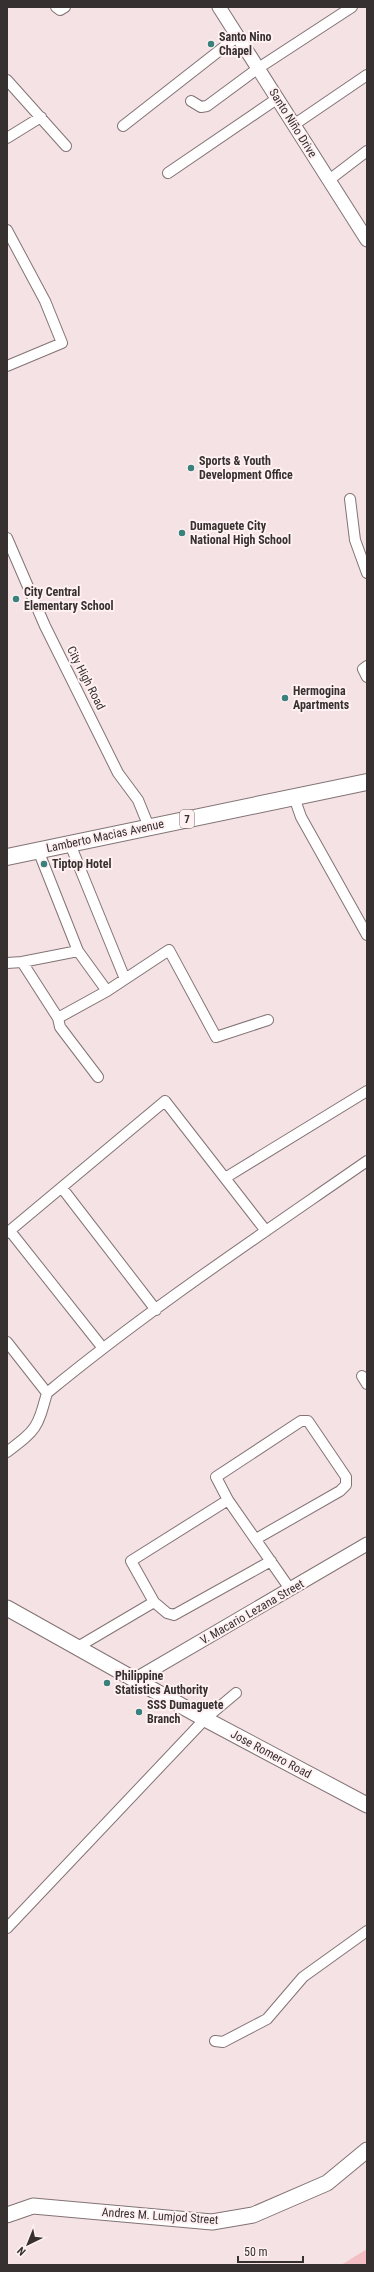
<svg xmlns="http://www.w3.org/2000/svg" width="374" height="2272" viewBox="0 0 374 2272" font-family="'Roboto Condensed',sans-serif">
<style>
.green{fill:#f4bec5}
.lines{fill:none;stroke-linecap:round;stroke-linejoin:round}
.minor-casing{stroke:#837375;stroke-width:12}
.tertiary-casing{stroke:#837375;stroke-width:15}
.secondary-casing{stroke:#837375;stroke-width:17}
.primary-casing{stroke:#837375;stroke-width:18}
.minor{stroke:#fff;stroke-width:10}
.tertiary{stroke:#fff;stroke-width:13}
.secondary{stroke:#fff;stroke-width:15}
.primary{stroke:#fff;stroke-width:16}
.poi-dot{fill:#39817c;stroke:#fff0f2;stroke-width:1.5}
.labels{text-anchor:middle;stroke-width:4;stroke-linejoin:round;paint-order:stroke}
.shield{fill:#fff0f2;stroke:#726a6a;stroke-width:1}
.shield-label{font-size:11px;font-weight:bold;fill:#363030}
.poi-label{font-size:12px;font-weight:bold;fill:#363030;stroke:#fff0f2;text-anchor:start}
.street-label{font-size:12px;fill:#363030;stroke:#fff0f2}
</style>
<rect width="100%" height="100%" fill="#f4e2e4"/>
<path class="green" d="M367,2249V2265H341Z"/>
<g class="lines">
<g class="minor-casing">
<path id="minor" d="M56,7L60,10L65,7
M7,80L66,146
M191,101L201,107L207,106L257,69L352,7
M295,124L367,75
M123,126L238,36
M7,138L41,117
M168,173L278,98
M329,180L367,151
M7,230L45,301L62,343L7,366
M350,499L355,540L367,573
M7,538L45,626L118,773L138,800L149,827
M367,666L363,669L367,677
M294,797L301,817L367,935
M70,844L125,979
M38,850L78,951L107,991
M22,962L58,1018L60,1027L98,1077
M7,963L22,962L78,951
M58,1018L107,991L169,950L216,1037L268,1020
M225,1178L367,1091
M62,1188L156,1310
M10,1231L102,1347
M7,1233L165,1101L266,1231
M7,1342L47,1393C149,1309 259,1236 367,1161
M362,1376L367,1384
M7,1452C37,1429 37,1429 47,1393
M256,1539L340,1491L346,1485V1477L308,1421H301L216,1477L228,1500L290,1589
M154,1602L167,1613L174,1615L271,1561
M76,1648L154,1602L131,1561L228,1500
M7,1928L205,1719L236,1693
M215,2041L223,2042L267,2019L303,1977L367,1931"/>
</g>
<g class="tertiary-casing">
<path id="tertiary" d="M219,7L367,240
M136,1679L367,1544"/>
</g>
<g class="secondary-casing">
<path id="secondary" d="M7,1608L205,1719L367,1805
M7,2215L33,2206L212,2222L253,2215L327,2183L367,2150"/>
</g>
<g class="primary-casing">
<path id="primary" d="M7,857L367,782"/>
</g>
<use href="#minor" class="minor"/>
<use href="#tertiary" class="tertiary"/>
<use href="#secondary" class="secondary"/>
<use href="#primary" class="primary"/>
</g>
<g class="poi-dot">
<circle cx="211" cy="44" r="4"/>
<circle cx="191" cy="468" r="4"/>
<circle cx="182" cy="533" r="4"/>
<circle cx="16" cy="599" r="4"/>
<circle cx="285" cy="698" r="4"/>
<circle cx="44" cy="864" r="4"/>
<circle cx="107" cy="1683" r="4"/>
<circle cx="139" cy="1712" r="4"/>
</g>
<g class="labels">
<rect class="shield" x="180" y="810" width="14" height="18" rx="3"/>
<g class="shield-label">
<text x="187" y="823">7</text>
</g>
<g class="poi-label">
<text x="219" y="41">Santo Nino<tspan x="219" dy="14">Chapel</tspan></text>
<text x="199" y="465">Sports &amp; Youth<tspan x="199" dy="14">Development Office</tspan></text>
<text x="190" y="530">Dumaguete City<tspan x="190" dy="14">National High School</tspan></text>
<text x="24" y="596">City Central<tspan x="24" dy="14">Elementary School</tspan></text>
<text x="293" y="695">Hermogina<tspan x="293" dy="14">Apartments</tspan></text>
<text x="52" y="868">Tiptop Hotel</text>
<text x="115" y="1680">Philippine<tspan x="115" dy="14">Statistics Authority</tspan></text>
<text x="147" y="1709">SSS Dumaguete<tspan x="147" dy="14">Branch</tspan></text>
</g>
<g class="street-label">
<text transform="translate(293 123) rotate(58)" y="4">Santo Niño Drive</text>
<text transform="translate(86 678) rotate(63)" y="4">City High Road</text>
<text transform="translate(105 836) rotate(-12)" y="4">Lamberto Macias Avenue</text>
<text transform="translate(252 1612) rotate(-30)" y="4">V. Macario Lezana Street</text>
<text transform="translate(271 1754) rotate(28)" y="4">Jose Romero Road</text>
<text transform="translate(160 2216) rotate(4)" y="4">Andres M. Lumjod Street</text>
</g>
</g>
<rect width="374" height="2272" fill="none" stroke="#363030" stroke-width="16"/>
<g transform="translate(28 2244) rotate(223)" stroke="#fff0f2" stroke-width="3" paint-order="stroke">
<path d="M0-3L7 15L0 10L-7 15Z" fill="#363030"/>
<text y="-6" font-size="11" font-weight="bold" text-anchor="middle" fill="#363030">N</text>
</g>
<path d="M238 2256v6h65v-6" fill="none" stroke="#363030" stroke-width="2"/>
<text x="244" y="2256" font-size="12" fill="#363030" stroke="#fff0f2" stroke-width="3" paint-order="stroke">50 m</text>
</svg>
